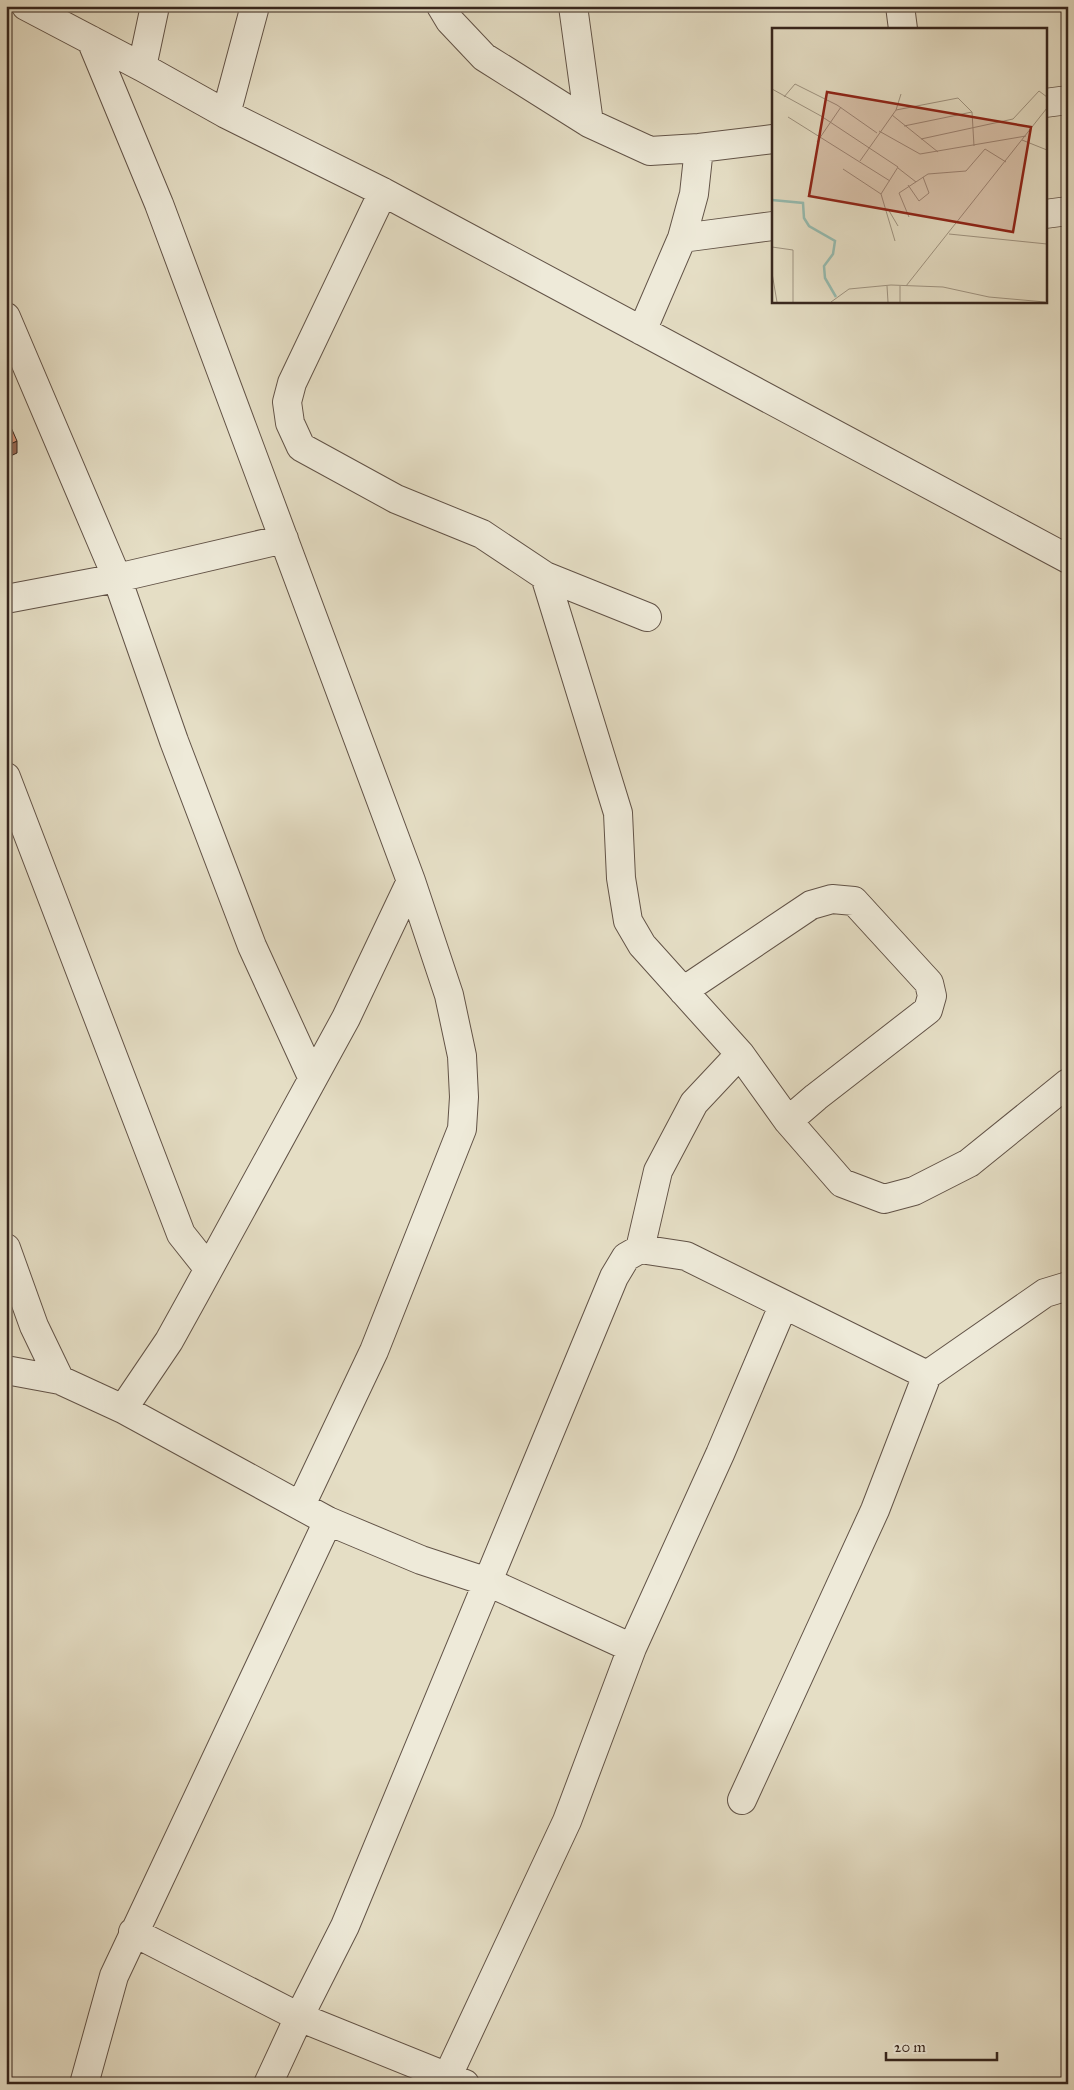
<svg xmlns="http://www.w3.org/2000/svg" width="1074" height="2090" viewBox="0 0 1074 2090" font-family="'IM FELL Great Primer',serif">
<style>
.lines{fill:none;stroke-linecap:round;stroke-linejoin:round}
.minor-casing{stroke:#625347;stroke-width:30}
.minor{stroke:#eeead9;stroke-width:28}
.shaded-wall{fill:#996a55;stroke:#36251d}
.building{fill:#db9779;stroke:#36251d}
.inset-river{fill:none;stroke:#96bcb1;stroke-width:2.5}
.inset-road{fill:none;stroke:#9f9482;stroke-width:1}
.view{fill:#8f2418;fill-opacity:0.15;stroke:#8f2418;stroke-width:2.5}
.inset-edge{fill:none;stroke:#36251d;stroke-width:2.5}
</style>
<rect width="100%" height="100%" fill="#e5dec5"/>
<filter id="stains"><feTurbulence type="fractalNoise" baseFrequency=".004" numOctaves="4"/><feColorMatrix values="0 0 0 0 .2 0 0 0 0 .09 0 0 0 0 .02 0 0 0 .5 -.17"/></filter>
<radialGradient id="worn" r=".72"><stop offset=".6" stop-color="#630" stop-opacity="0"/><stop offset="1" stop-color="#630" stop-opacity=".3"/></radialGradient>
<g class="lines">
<g class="minor-casing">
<path id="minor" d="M26,6L142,67L226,114L383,192L1068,559
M441,6L450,21L484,57L589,123L650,151L699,148L773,139
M573,6L589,123
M900,6L903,29
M91,40L159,204L411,881L449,995L462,1056L464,1097L462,1129L374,1351L301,1505
M142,67L155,6
M1045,103L1068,100
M226,114L255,6
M383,192L292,383L287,402L290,423L301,447L396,499L482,534L545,576L618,813L621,878L628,921L642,945L740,1054L788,1121L842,1183L884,1199L914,1191L969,1163L1068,1083
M1045,214L1068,211
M682,238L773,226
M6,317L117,578L174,741L252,946L312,1077
M642,331L682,238L694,194L699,148
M545,576L647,617
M6,599L117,578L284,539
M6,777L181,1234L208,1268
M683,991L811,905L832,899L854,901L929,983L932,996L928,1010L816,1097L788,1121
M6,1248L34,1326L60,1380L123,1409L328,1521L421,1560L488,1582L632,1648
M640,1249L658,1171L694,1103L740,1054
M6,1370L60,1380
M123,1409L169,1341L195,1294L346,1018L411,881
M742,1800L875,1510L927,1375L1045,1293L1068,1286
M133,1932L299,2017L465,2084
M84,2084L114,1976L328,1521
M268,2084L299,2017L345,1926L614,1277L626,1257L640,1249L686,1256L927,1375
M444,2084L567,1821L632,1648L720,1454L783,1306"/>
</g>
<use href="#minor" class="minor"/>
</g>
<path class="shaded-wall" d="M7,391V404H6V392Z
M17,441V453L6,458V446Z"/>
<path class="building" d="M6,416L17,441L6,446Z"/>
<g transform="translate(772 28)">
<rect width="275" height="275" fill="#e5dec5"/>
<path class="inset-river" d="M0,172L31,175L32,190L37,198L63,213L61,226L52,238L53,250L64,269"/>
<path class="inset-road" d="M0,61L49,88L126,139L109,166M12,69L23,56L65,77L105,105M124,82L129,66M120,87L166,124M16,89L118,153M132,98L200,84L202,118M107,103L148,126L254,108M149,111L241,91L267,63L275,69M250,112L275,122M45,114L69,79M88,133L124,82L186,70L200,84M126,140L144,154M71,141L109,166L123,213M136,157L147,173L157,165L151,149M116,181L126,198M137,189L127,165L156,146L194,143L213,121L234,134M177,206L275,216M0,219L21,222V274M0,245L5,274M115,258L116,274M134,258L275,80M59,274L77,261L119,257L171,259L217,269L273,274M128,274V258"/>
<path class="view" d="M55,64L259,99L241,204L37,168Z"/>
<rect width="275" height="275" class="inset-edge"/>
</g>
<rect width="1074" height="2090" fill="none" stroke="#e5dec5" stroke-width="25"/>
<rect x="8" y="8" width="1059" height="2075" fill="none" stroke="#36251d" stroke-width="2.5"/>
<rect x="12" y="12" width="1049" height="2065" fill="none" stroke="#36251d"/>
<path d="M886 2052v8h111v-8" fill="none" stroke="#36251d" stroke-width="2.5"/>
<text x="894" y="2052" font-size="15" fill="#36251d" stroke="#eeead9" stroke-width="4" paint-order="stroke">20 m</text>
<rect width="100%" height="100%" filter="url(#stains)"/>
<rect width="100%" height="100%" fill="url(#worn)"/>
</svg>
